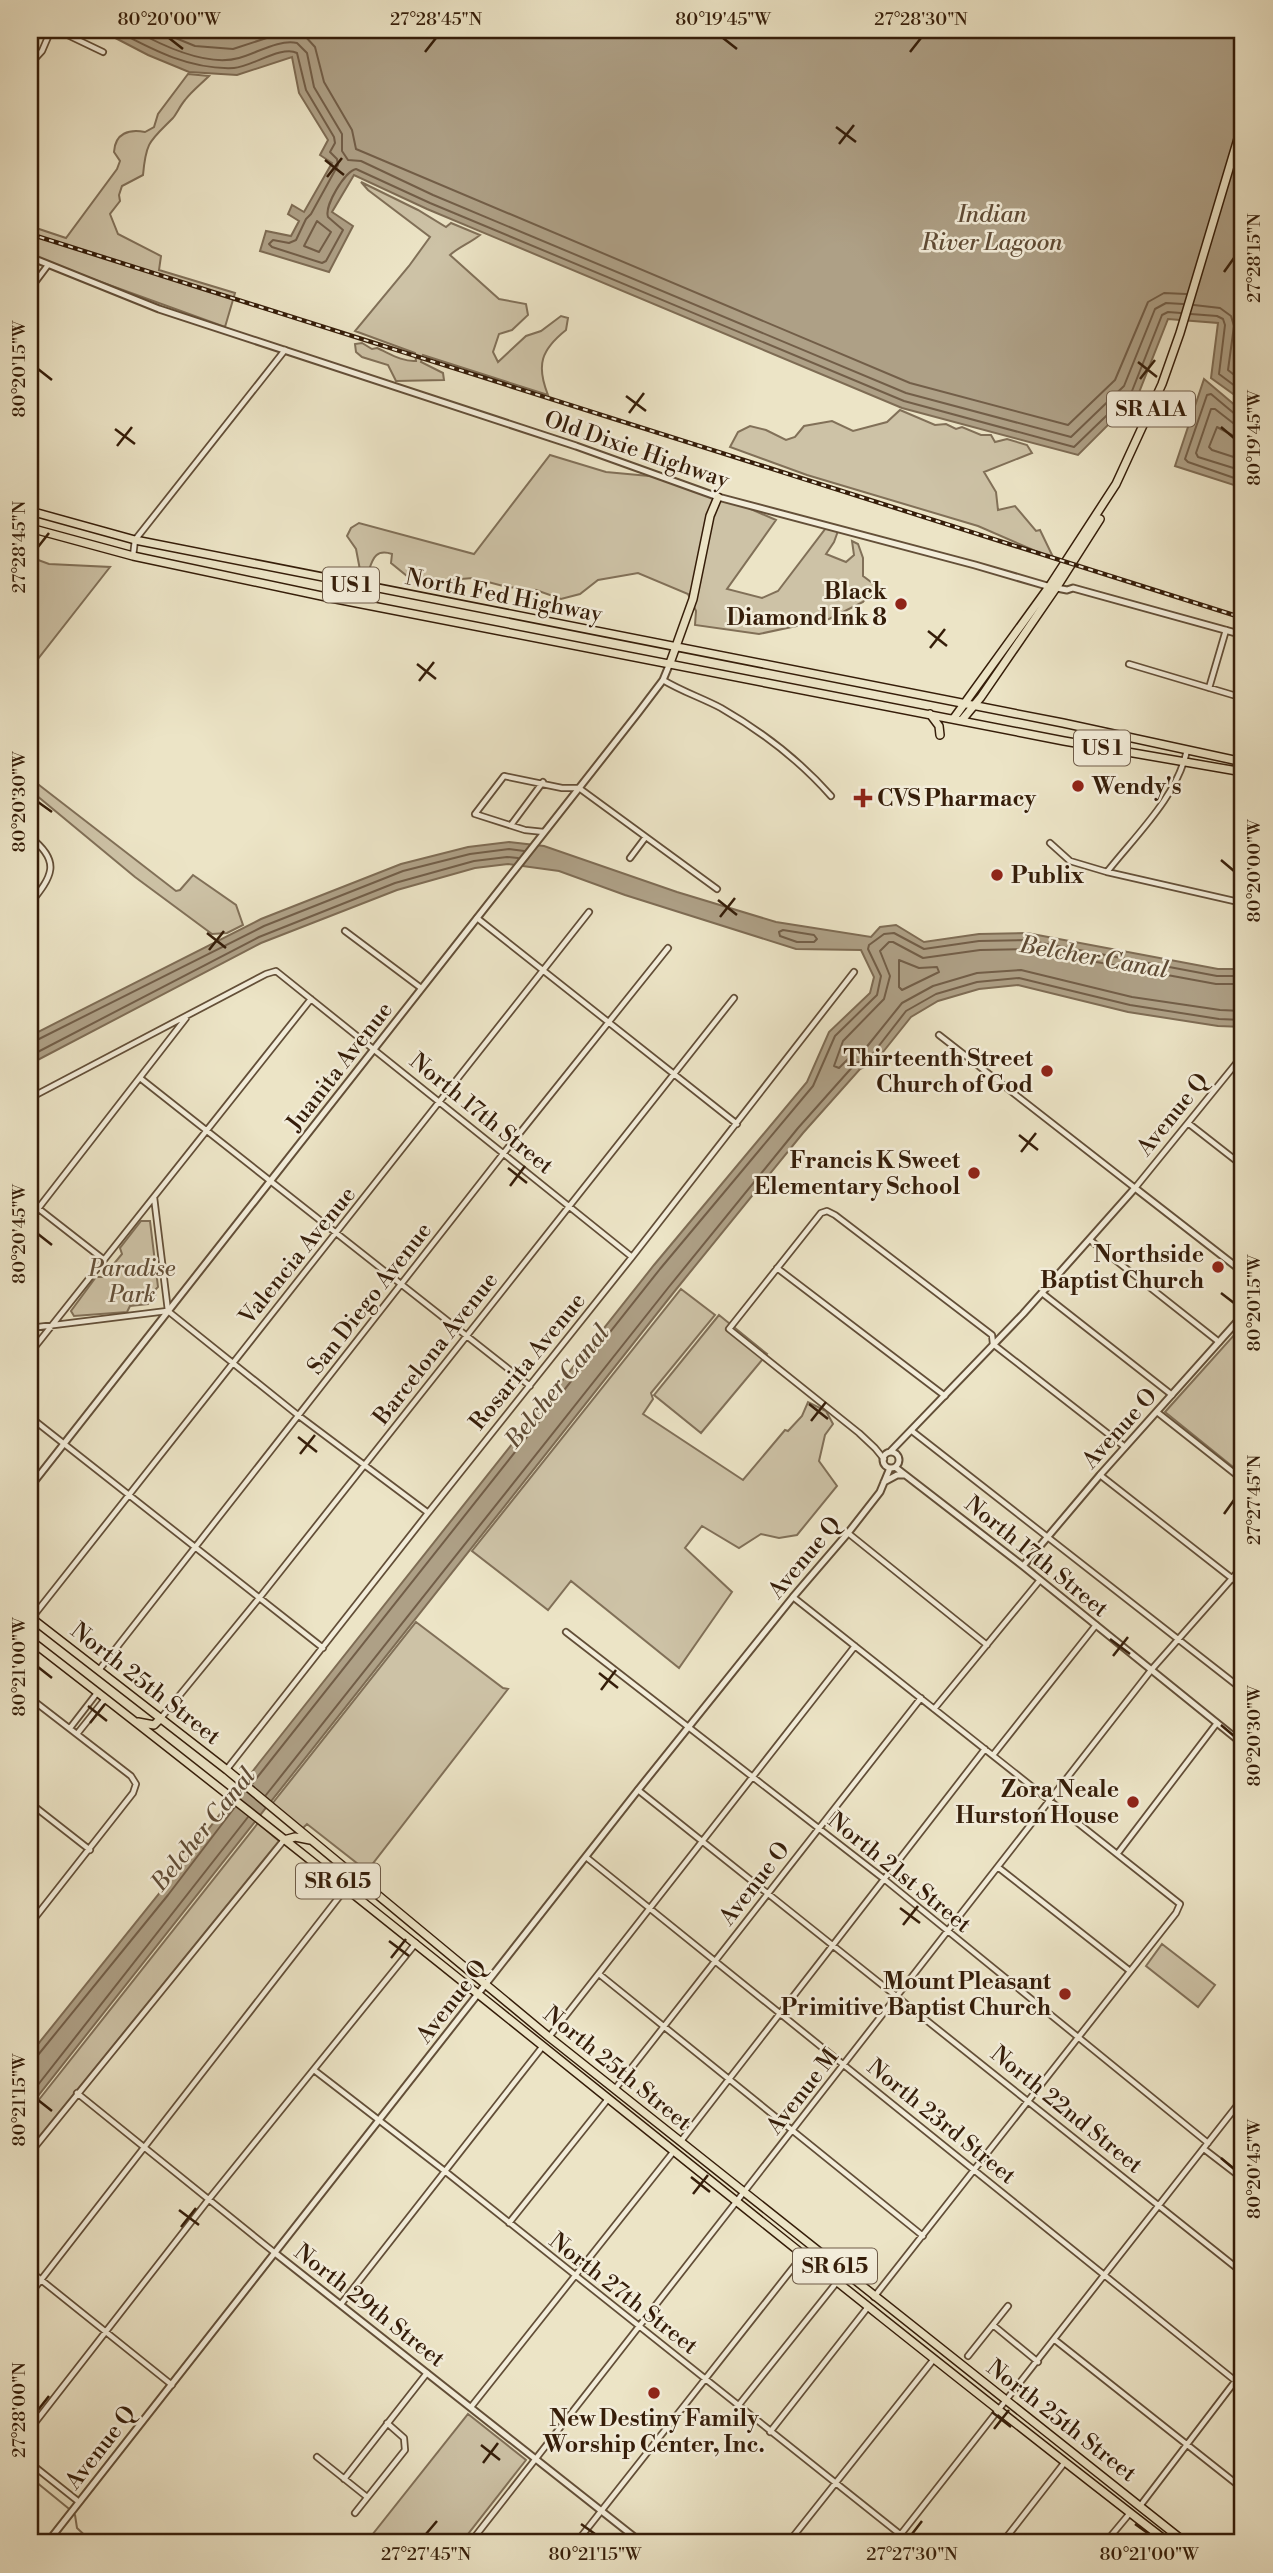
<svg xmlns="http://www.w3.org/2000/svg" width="1273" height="2573" viewBox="0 0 1273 2573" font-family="'Libre Bodoni',serif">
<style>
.green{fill:#cdc2a6;stroke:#817058;stroke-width:2}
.water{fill:#aea086;stroke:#7e6c54;stroke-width:2}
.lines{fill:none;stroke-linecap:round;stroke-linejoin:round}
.shore{stroke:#725e48;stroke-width:2}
.stream{stroke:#7e6c54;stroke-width:2}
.minor-casing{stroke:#634f38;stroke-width:8}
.tertiary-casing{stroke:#634f38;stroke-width:9}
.primary-casing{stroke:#351d09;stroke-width:10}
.minor{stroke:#f3edda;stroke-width:4.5}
.tertiary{stroke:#f3edda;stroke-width:5}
.primary{stroke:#ece4c6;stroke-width:7}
.rail-casing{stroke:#351d09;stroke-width:4.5}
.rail{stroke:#f3edda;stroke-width:2;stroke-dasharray:5;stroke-linecap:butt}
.ticks{fill:none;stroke:#351d09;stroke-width:2.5}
.poi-dot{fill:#8f2418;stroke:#f3edda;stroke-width:2.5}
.labels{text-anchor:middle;stroke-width:5;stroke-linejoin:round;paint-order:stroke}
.shield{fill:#f3edda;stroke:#6e5b48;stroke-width:2}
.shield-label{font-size:21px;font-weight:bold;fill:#351d09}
.street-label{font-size:23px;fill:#351d09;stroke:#f3edda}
.poi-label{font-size:23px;font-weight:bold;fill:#351d09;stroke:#f3edda;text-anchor:end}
.park-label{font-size:23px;font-style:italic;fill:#634f38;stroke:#f3edda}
.water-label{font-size:24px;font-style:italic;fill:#5f4b35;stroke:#f3edda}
.neatline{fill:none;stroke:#351d09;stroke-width:2.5}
.ticks-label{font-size:18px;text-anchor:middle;fill:#351d09}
</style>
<rect width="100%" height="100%" fill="#ece4c6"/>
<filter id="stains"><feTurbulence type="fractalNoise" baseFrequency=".00286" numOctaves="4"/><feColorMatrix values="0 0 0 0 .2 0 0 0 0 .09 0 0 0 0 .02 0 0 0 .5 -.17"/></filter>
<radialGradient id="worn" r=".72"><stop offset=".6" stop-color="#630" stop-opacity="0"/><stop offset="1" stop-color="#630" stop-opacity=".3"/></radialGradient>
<path class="green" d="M188,74L209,76C201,84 192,91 185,100C180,106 177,113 173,118C150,141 146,141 143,175L122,186L119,195L120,201L110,214L118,234L161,256L159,270L235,293L225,327L76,273L30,254V226L66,238L117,169L120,161L114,152C115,133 129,129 145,132L154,127L158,114Z
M361,182L418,210L446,227L451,223L480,235C470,243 459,247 450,255L499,299L526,304L528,315L512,330L499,334L493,352L498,362L526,336L541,331L561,316L568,318L566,330C541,350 536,365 548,395L423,355L421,362L443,373L444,380L396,381L388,365L362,357L356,352L355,344L362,343L372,349L377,348C389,353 402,362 416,361L415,353L355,331L409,266L430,237L368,190Z
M900,410L935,425L946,424L956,429L962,427L981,435H991L995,442L1007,439L1027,445L1032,453L984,472L996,492L998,510L1015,506L1036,531L1040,530L1054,559L978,526L807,475L730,447L738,432L750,426L766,430L786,440L795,437L804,426L832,421L853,431L887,422Z
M550,455L606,472L660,477L716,494L776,520L727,589L762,598L778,591L826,528L838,531L834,542L826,554L846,562L854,555L852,541L858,544L863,558V576L875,585L863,602L829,619L759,634L695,625L696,611L688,594L638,573L598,580L580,594L561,599L536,590L507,587L473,578L437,581L407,576L391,563L392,554C377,549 373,557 369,570H360L356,549L347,536L351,528L359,523L474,554Z
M30,557L49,564L110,567L30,669Z
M30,778L176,891L180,890L193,875L236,905L243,925L227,933L212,934L135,877L30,790Z
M141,1221H150L158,1287L155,1290L156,1294L148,1304L130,1306L127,1312L74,1316L71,1311L96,1277H103L122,1254L120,1248Z
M681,1289L715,1315L651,1393L653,1399L643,1414L743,1480L785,1430L788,1431L802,1416L808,1402L826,1411L833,1424L825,1435L819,1461L837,1486L797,1535L779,1538L761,1534L739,1548L702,1526L685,1548L732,1592L679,1668L571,1581L548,1610L472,1551Z
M719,1315L767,1354L701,1433L654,1395Z
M1243,1325V1475L1165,1412Z
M416,1622L503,1688L508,1689L367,1871L307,1824L302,1829L272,1804Z
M258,1823L279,1841L30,2148V2111Z
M1162,1944L1215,1985L1198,2007L1146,1966Z
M468,2414L526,2460L461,2543H363L366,2539L368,2540Z"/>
<path class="water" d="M100,30H1243V401L1211,378L1218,323L1168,319L1138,395L1078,455L902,408L427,209L354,175L332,212L353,226L329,272L260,251L266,231L291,236L299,221L288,214L292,205L304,212L332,163L320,155L328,140L299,93L292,57L237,75L189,72L148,55Z
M1204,379L1243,412V488L1175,466Z
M509,842L544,846L677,892L776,922L871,937L880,927L896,925L924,942L979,934L1027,933L1218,969H1243V1027L1218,1026L1128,1012L1018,985L979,989L938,1001L911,1017L875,1062L860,1069L803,1133L674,1292L30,2106V2054L162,1890L259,1763L654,1265L807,1082L829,1032L870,993L874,977L861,950L796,949L625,895L559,871L508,864L475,868L397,890L261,943L30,1064V1036L261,919L401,864L468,847Z"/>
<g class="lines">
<path class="shore" d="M115,30C153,50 190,70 234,68C251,67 282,45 297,53L306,90L334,137L335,143L330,152L337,159L338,165L311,214L306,219L296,240L289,243L273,240L269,244L272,247L322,263L326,261L343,230L328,217C324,206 345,171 356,169L430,203L904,401L1074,447L1132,391L1162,315L1168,312L1181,313
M134,30C161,45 207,67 239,58C257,53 279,39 297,43L307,53L314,87L342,134V151L348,160L361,161L433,195L906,393L1071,437L1124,386L1155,309L1166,303L1183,304
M156,30L195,46L233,49L285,32L304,35L315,47L324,82L352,130L356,149L910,383L1068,425L1115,380L1148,302L1164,293L1186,294
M317,221L331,232L319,252L304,246Z
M1194,305L1220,308L1231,316L1234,326L1228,370L1243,382
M1191,314L1217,316L1223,319L1225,325L1219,374L1243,392
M1243,417L1236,415L1211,394L1207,395L1185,459L1188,462L1243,481
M1243,426L1233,423L1215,409H1211L1196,453L1198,457L1243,471
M1243,436L1232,435L1217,427L1209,447L1212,450L1243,460
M783,930L814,935L817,939L814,942H797L780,936L779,932Z
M899,960L919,968L937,967L939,972L902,990L899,987Z
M1243,984H1216L1026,949L980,950L923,958L893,942H889L880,951L890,976L884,999L843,1041L834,1066L839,1068L851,1056L865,1049L902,1003L933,986L977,973L1021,970L1132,997L1220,1010L1243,1011
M30,1042L35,1041L264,926L403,871L470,854L509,849L524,851
M30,1056L259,937L395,883L474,861L507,857L518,858
M252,1784L660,1269L813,1086L835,1036L877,995L881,976L868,949L869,945L884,934L894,933L924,949L979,941L1026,940L1217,976H1243
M266,1795L668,1288L798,1128L855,1064L871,1056L906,1011L936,994L977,982L1019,978L1130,1005L1219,1019L1243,1020
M30,2058L38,2055L168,1895L235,1807
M30,2095L248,1817"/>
<path class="stream" d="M30,2477L68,2508
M75,2515L77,2528L93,2543"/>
<g class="minor-casing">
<path id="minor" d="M57,30L103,52
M30,64L42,51L51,30
M30,289L48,265
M133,556L135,540L285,350
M1129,664L1243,698
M663,680C681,691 702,698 721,708C761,731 801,762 831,796
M1209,688L1226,630
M511,825L543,782
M544,832L525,830L475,814L504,776L562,788H579L717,889
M30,837C62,862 52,876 30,904
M1050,843L1070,861L1107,872L1243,903
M630,858L645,838
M1107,872C1136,835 1177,797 1187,750
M477,918L737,1124
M345,931L421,988
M939,1035L1135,1188L1243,1055
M140,1078L530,1386
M30,1098L266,974L276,971L632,1257
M1188,1123L1243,1166
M154,1197L168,1311
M30,1202L103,1259
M30,1219L186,1018
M1090,1240L1219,1342
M777,1268L945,1396
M1042,1293L1172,1395
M168,1311L299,1416L427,1512
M30,1328L167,1311
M30,1353L311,999
M1157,1412L1243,1480
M30,1417L323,1648
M912,1431L1243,1690
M884,1459L875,1448L859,1433L729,1329L821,1213L827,1211L835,1215L992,1335L993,1344L1125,1447
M1100,1475L1243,1587
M848,1533L987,1645
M793,1597L1180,1904L1176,1913L874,2297
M31,1619L589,912
M566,1632L884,1879L1208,2143
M99,1670L503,1154L668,948
M30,1698L131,1776L136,1784L133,1793L30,1924
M934,1709L1040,1580
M161,1718L260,1597L734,998
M70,1728L97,1693
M77,1734L105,1699
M993,1755L1096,1625
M227,1769L428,1513L632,1257L854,972
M638,1790L1243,2273
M30,1803L90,1850
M1118,1853L1217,1723
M586,1857L1243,2387
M999,1868L1130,1971
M30,1909L37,1915
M599,1974L923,2236
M549,2037L855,1646
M314,2070L446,2172L911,2543
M615,2089L921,1698
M77,2093L275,2253
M681,2141L985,1749
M1204,2149L1243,2179
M30,2153L284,1840
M509,2223L608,2099
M30,2271L172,2385
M30,2294L346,1888
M341,2304L543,2046
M993,2325L1038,2362
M1055,2340L1243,2489
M968,2356L1008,2306
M738,2406L837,2282
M471,2407L674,2151
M30,2429L209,2199L416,1943
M770,2432L868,2307
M317,2457L367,2497
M30,2463L79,2502
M344,2479L427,2373
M1140,2506L1243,2371
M355,2513L405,2450L404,2438L387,2423
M470,2543L1152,1669L1243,1566
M576,2543L803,2255
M788,2543L934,2359
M894,2543L1243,2098
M1002,2543L1065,2462
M1105,2543L1130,2513"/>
</g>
<g class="tertiary-casing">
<path id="tertiary" d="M30,257L159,309L576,446L718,497L975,565L1047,586L1067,590L1073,588L1243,635
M890,1452L1023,1314L1135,1188L1243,1272
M883 1460a8 8 0 1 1 16 0a8 8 0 1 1-16 0Z
M895,1467L1023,1566L1243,1744
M884,1482L897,1475H904
M30,1487L638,713L663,680L670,663
M1023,1566L1100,1475L1243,1315
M275,2253L642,2543
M47,2543L638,1790L793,1597L848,1533L880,1492L890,1468"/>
</g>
<g class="primary-casing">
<path id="primary" d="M30,511L135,540L1063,723L1243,762
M30,528L133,556L331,598L1064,741L1243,772
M331,598L341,589L351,587
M670,663L693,599L710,516L718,497
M930,714L939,726L940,735
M954,718L1051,584L1116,484L1162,384L1180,333L1243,122
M962,720L981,697L1058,585L1100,519
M30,1617L227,1770L549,2037L1186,2543
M30,1640C413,1936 786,2247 1169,2543
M138,1722L154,1725L161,1718
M284,1840L295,1837L310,1840"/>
</g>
<use href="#minor" class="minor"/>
<use href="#tertiary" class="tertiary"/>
<use href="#primary" class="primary"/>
<g class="rail-casing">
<path id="rail" d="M30,234L1243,618"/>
</g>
<use href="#rail" class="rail"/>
</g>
<path class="ticks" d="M169,38L183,49M723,38L737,49M425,52L436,38M910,52L921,38M836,127L856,142M839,144L854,125M325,160L344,175M327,177L342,158M1224,272L1234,258M1138,362L1157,377M38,369L52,380M1140,379L1155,360M626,396L646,411M629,413L644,393M1221,427L1234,438M115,429L135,444M117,446L132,427M38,547L49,533M928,631L947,646M930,648L945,629M417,664L436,679M419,681L434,662M38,802L52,812M1221,860L1234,871M718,900L737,915M720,917L735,898M207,933L226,948M209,950L224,931M1019,1135L1038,1150M1021,1152L1036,1133M508,1168L527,1183M510,1186L525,1166M38,1234L52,1245M1221,1293L1234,1303M809,1404L828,1419M811,1421L826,1402M298,1437L317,1452M300,1454L315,1435M1224,1514L1234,1500M1110,1639L1130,1654M1113,1656L1128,1637M38,1667L52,1678M599,1673L618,1688M601,1690L616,1670M88,1706L107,1721M90,1723L105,1704M1221,1725L1234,1736M900,1908L920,1923M903,1925L918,1906M389,1941L409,1956M391,1958L406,1939M38,2100L52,2111M1221,2158L1234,2169M691,2177L710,2192M693,2194L708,2175M179,2210L199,2225M181,2227L196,2208M38,2410L49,2396M992,2412L1011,2427M994,2429L1009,2410M481,2445L500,2460M483,2463L498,2443M581,2524L595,2534M1135,2524L1149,2534M426,2534L437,2521M912,2534L922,2521"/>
<g class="poi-dot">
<circle cx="901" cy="604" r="7"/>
<circle cx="1078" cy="786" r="7"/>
<path d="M859.5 787.5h7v7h7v7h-7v7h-7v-7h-7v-7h7z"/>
<circle cx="997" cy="875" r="7"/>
<circle cx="1047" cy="1071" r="7"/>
<circle cx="974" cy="1173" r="7"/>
<circle cx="1218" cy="1267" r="7"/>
<circle cx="1133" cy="1802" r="7"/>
<circle cx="1065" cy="1994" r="7"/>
<circle cx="654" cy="2393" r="7"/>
</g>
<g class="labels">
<g class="shield">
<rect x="1107" y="391.5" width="88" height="35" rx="5"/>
<rect x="323" y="567.5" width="56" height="35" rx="5"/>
<rect x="1074" y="730.5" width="56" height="35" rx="5"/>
<rect x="296" y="1863.5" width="84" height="35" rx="5"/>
<rect x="793" y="2248.5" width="84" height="35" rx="5"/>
</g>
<g class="shield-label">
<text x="1151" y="416">SR A1A</text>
<text x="351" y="592">US 1</text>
<text x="1102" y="755">US 1</text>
<text x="338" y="1888">SR 615</text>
<text x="835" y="2273">SR 615</text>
</g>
<g class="street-label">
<text transform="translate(637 449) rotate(19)" y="8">Old Dixie Highway</text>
<text transform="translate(504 595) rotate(11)" y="8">North Fed Highway</text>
<text transform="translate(339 1066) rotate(-52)" y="8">Juanita Avenue</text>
<text transform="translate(482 1113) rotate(39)" y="8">North 17th Street</text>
<text transform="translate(1172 1114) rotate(-51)" y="8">Avenue Q</text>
<text transform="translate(297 1255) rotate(-51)" y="8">Valencia Avenue</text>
<text transform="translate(369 1298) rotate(-52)" y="8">San Diego Avenue</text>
<text transform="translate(435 1348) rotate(-52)" y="8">Barcelona Avenue</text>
<text transform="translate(527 1361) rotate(-51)" y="8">Rosarita Avenue</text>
<text transform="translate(1119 1428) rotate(-48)" y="8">Avenue O</text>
<text transform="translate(1037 1556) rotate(39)" y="8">North 17th Street</text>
<text transform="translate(804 1557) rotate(-50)" y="8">Avenue Q</text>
<text transform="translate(146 1683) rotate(38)" y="8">North 25th Street</text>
<text transform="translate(900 1872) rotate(39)" y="8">North 21st Street</text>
<text transform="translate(754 1883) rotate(-52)" y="8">Avenue O</text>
<text transform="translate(451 2001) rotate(-52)" y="8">Avenue Q</text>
<text transform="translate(618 2068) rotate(39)" y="8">North 25th Street</text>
<text transform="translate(802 2091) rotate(-52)" y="8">Avenue M</text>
<text transform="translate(1067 2109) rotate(39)" y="8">North 22nd Street</text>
<text transform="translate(942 2121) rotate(39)" y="8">North 23rd Street</text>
<text transform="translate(624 2293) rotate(38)" y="8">North 27th Street</text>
<text transform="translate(370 2305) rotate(38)" y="8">North 29th Street</text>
<text transform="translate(1062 2420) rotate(38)" y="8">North 25th Street</text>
<text transform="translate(100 2447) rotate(-52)" y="8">Avenue Q</text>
</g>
<g class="poi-label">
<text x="887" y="599">Black<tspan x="887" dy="26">Diamond Ink 8</tspan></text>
<text x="1092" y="794" text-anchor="start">Wendy's</text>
<text x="877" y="806" text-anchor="start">CVS Pharmacy</text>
<text x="1011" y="883" text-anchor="start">Publix</text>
<text x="1033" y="1066">Thirteenth Street<tspan x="1033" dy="26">Church of God</tspan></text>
<text x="960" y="1168">Francis K Sweet<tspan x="960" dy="26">Elementary School</tspan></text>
<text x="1204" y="1262">Northside<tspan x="1204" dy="26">Baptist Church</tspan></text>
<text x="1119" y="1797">Zora Neale<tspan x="1119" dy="26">Hurston House</tspan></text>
<text x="1051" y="1989">Mount Pleasant<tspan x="1051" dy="26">Primitive Baptist Church</tspan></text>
<text x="654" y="2426" text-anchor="middle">New Destiny Family<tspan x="654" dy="26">Worship Center, Inc.</tspan></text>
</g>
<g class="park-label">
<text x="132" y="1276">Paradise<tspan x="132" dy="26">Park</tspan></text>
</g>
<g class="water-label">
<text x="992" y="222">Indian<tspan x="992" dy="28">River Lagoon</tspan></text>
<text transform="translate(1094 957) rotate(10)" y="8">Belcher Canal</text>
<text transform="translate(557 1386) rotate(-51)" y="8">Belcher Canal</text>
<text transform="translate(203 1829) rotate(-51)" y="8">Belcher Canal</text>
</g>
</g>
<rect width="1273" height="2573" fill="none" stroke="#ece4c6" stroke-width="77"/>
<rect x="38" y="38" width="1196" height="2496" class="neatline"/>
<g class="ticks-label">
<text x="169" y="25">80°20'00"W</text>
<text x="436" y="25">27°28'45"N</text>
<text x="723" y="25">80°19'45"W</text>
<text x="921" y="25">27°28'30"N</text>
<text transform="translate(1254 258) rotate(-90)" y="6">27°28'15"N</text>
<text transform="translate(19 369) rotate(-90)" y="6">80°20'15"W</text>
<text transform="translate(1254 438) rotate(-90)" y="6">80°19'45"W</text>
<text transform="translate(19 547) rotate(-90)" y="6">27°28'45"N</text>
<text transform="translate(19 802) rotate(-90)" y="6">80°20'30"W</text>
<text transform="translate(1254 871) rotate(-90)" y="6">80°20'00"W</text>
<text transform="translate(19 1234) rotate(-90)" y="6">80°20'45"W</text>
<text transform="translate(1254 1303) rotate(-90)" y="6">80°20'15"W</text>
<text transform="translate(1254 1500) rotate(-90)" y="6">27°27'45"N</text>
<text transform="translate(19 1667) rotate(-90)" y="6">80°21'00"W</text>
<text transform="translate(1254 1736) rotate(-90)" y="6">80°20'30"W</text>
<text transform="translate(19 2100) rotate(-90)" y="6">80°21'15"W</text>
<text transform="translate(1254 2169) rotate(-90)" y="6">80°20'45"W</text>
<text transform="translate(19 2410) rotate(-90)" y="6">27°28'00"N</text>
<text x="426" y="2560">27°27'45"N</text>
<text x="595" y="2560">80°21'15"W</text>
<text x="912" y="2560">27°27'30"N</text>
<text x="1149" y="2560">80°21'00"W</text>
</g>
<rect width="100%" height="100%" filter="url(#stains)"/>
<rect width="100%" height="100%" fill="url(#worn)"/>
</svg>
